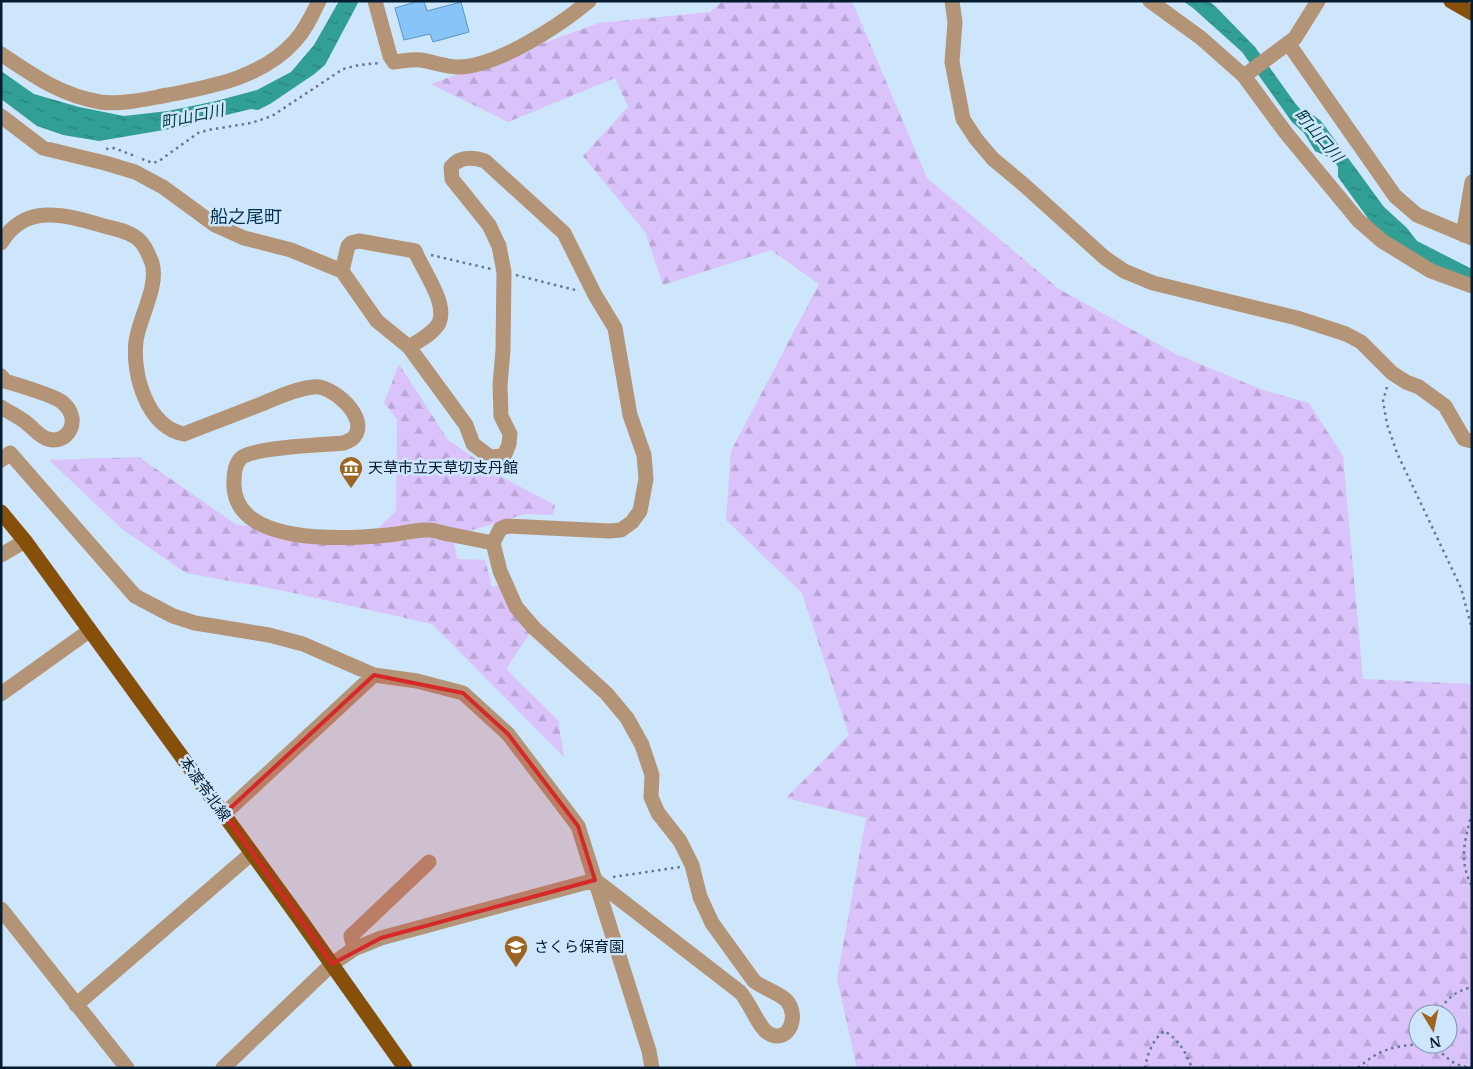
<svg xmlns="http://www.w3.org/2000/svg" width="1473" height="1069" viewBox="0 0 1473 1069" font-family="Merriweather,'Noto Sans JP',serif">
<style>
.forest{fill:url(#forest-firs);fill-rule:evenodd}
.water{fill:url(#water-ripples)}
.building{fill:#88c4f7;stroke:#5a94c4}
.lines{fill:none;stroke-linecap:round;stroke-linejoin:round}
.path{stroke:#637b8f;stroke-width:2.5;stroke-dasharray:2.5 4;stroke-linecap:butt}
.minor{stroke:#b39477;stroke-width:15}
.major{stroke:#86500b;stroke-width:15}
.marked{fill:#d62828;fill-opacity:0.2;stroke:#d62828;stroke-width:4;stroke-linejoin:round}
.labels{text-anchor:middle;stroke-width:5;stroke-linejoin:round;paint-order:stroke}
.poi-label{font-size:15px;fill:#041c2f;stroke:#cee6fb;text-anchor:start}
.street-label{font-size:15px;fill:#041c2f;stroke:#cee6fb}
.water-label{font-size:16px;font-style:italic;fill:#00423c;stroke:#cee6fb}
.quarter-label{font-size:18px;fill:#002e4f;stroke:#cee6fb}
</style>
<defs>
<pattern id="forest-firs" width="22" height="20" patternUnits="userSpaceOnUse" patternTransform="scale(1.25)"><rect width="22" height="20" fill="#dac2fa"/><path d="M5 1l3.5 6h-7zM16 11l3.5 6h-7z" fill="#b9a6d7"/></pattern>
<pattern id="water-ripples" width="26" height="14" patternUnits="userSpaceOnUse" patternTransform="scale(1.25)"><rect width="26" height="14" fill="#329f94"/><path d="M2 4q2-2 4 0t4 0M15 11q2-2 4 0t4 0" fill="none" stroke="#288179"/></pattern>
</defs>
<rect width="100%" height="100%" fill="#cee6fb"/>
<path class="forest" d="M723,1H852L927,178L1059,289L1176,354L1260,389L1309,403L1343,456L1363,679L1472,684V1068H857L837,979L866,818L786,798L849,735L802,593L726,520L731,451L819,284L771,250L663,285L645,232L583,156L628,107L615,78L508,122L431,84L599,23L710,12ZM1418,1014H1448V1044H1418Z
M399,364L448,440L502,477L555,505L553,515L525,514L453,536L457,559L485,560L492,587L509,583L530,633L506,669L558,720L564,757L432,624L280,590L186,573L122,529L49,460L139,457L237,525L371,535L396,511L397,419L384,403Z"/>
<path class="water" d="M339,1H359L325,65L313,75L270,104L258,110L251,109L197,122L193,125L99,141L63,135L37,126L1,99V71L34,94L79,107L124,116L168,111L216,101L257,90L291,72L314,45Z
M1183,1H1209L1215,6L1255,47L1295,103L1318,130L1321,127L1309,112L1321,121L1384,207L1407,228L1417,241L1472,269V280L1433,266L1375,228L1338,177V167L1333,159L1315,151L1304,133L1292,122L1242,52L1193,8Z"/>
<path class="building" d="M419,1H424L427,11L461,2L469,32L433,42L430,34L404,40L395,8Z"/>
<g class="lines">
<path class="path" d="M106,149L114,148L137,157
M142,159L153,163L159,161L198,133L208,130L251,123L272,116L343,69L359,65L380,63
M431,255L491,269
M516,275L579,291
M1387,387L1383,401L1387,424L1397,453L1461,588L1472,629
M1472,813C1465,839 1458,861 1472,886
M613,877L680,867
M1438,1014C1445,999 1456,991 1472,987
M1433,1044C1445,1056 1454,1068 1472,1067
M1145,1068C1147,1055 1153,1039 1164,1031C1179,1039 1186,1053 1192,1068
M1358,1068C1379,1049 1394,1046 1422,1044"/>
<path class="minor" d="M375,1L390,56L394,62C403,61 413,59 421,60C434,62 446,67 459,67C498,66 559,26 589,1
M952,1L955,22L952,62L963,119L976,139L993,159L1023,184L1105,258L1124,271L1153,283L1297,318L1346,334L1361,342L1392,373L1406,382L1419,387L1445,406L1464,439L1472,441
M1150,1L1201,38L1244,76L1286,133L1358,220L1382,241L1431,271L1472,286
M1288,43L1395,196L1417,215L1472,238
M1,54C34,76 60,95 100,102C122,105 146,99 168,95C214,86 263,77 295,41C306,29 312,15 319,1
M1244,76L1295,38L1318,1
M1,116L43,148L105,163L135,172L163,187L215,225L244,238L291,250L342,271L377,321L409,347L466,425L473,444L490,457L501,456L505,454L509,444L510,434L501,416L500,385L503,350L504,272L499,246L489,225L452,179L451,167C460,156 473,157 485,161L564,233L595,295L615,328L630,415L644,455L646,479L640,511L632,522L621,530L609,531L507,526L500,529L493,543L500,571L516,607L534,628L606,693L627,718L642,745L652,775L651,797L658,813L680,841L692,865L700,897L712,923L754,981C764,989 778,992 787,1001C800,1017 788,1045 768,1033C759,1028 749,1001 740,992L595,880
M1463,235L1472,182
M1,243C25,202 67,215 104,226C115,229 130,231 139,240C145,245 149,255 152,263C159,286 139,318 136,341C132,374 147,427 184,434C209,424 234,415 259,405C276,398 295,389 313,387C332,384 370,418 354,437C352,440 347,441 344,443C325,445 250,447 240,459C235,465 234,474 234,481C230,547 347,539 388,535C401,534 416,529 429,530C435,530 442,533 448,534C463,537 478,540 493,543
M342,271L348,246L351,243L359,241L415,251C422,269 448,303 439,323C433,334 418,341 409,347
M1,376L5,381C18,385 53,395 62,402C83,419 68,445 48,439C38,436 33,427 24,421C17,416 9,412 1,407
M1,460L10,453L135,596L173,616L195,623L269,635L303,644L374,675L417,681L463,693L508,734L578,826L649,1051L652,1068
M1,555L25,541
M1,694L89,631
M224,814L374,675
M1,909L127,1068
M354,949L351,936L429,862
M76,1005L252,853
M223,1068L332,964L354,949L381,938L595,880"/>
<path class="major" d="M1451,1L1472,13
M1,512L25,541L299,918L405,1068"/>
</g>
<path class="marked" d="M374,675L463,693L508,734L578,826L595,880L381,938L332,964L224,814Z"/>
<defs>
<g id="museum-pin" transform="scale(1.25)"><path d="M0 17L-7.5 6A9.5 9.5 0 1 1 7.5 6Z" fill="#9e6422" stroke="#cee6fb"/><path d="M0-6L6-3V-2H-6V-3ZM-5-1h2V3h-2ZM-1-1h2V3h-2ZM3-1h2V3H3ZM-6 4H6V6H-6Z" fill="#fff"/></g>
<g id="school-pin" transform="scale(1.25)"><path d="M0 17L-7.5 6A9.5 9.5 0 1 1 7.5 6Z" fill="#9e6422" stroke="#cee6fb"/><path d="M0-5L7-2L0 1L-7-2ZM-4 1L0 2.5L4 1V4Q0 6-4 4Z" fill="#fff"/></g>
</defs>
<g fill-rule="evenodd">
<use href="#museum-pin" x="351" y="468"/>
<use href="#school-pin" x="516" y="947"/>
</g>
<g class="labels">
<g class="poi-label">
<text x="368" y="473">天草市立天草切支丹館</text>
<text x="534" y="952">さくら保育園</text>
</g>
<g class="street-label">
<text transform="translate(205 789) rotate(54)" y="5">本渡苓北線</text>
</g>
<g class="water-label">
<text transform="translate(192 116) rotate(-12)" y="6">町山口川</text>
<text transform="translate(1319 135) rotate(49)" y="6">町山口川</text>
</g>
<g class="quarter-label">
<text x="246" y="223">船之尾町</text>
</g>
</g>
<rect width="1473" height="1069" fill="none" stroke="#041c2f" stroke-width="5"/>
<g transform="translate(1433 1029) rotate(170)"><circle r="24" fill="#cee6fb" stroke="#7d95a9"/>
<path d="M0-4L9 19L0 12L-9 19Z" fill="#9e6422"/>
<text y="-8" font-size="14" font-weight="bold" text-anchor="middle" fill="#041c2f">N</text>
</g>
</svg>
